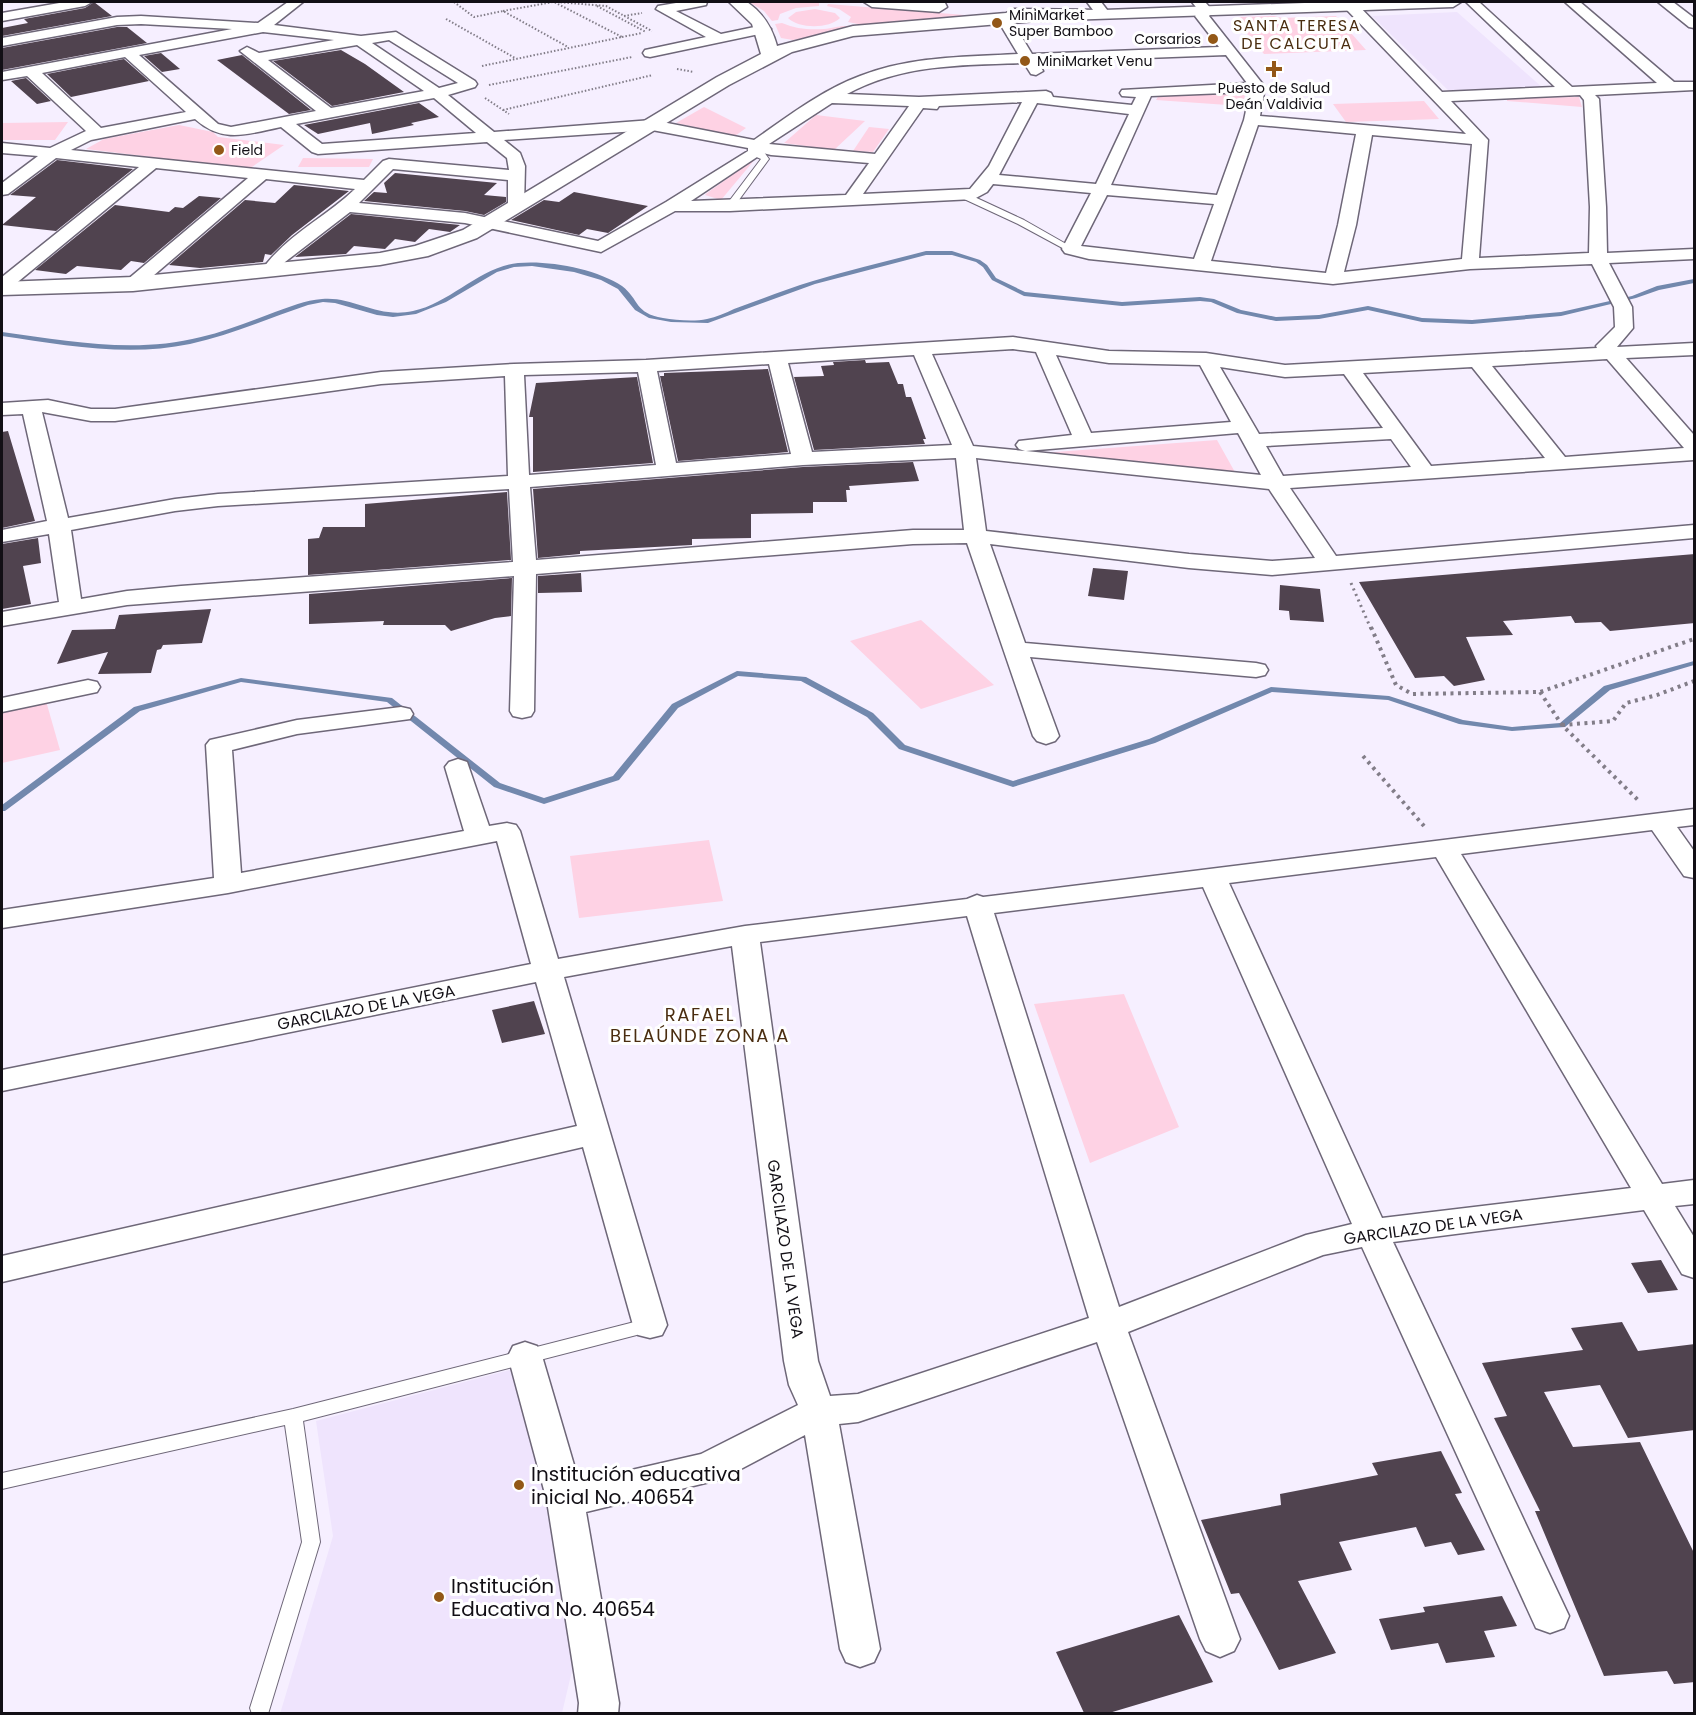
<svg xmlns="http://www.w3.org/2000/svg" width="1696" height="1715" viewBox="0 0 1696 1715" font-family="Poppins,sans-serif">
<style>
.built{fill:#efe4fd}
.green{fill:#fed2e4}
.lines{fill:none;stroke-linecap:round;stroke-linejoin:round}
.stream{fill:#7288ad;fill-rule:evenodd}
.building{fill:#50434f}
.service-casing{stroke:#6e6778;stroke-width:2}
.minor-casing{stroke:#6e6778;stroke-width:3}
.tertiary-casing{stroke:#6e6778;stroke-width:3}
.path-far2{stroke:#827d88;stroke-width:2;stroke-dasharray:1.5 2;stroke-linecap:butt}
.path-far1{stroke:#827d88;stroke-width:3;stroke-dasharray:2 4;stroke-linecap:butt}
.path{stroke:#827d88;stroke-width:4;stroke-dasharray:3 4.5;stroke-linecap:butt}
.service{fill:#fff;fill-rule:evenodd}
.minor{fill:#fff;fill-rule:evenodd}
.tertiary{fill:#fff;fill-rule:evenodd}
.poi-dot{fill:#935817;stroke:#fff;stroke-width:2}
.labels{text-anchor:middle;stroke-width:6;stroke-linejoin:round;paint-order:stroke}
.far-poi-label{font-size:14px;fill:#120f15;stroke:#fff;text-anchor:start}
.far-quarter-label{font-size:16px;letter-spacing:1.5px;fill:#4a2d10;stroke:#fff}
.street-label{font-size:16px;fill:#120f15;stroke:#fff}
.neighbourhood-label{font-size:18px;letter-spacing:1.5px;fill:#4a2d10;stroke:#fff}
.near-poi-label{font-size:20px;fill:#120f15;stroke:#fff;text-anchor:start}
</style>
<rect width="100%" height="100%" fill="#f6efff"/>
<path class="built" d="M1457,12L1543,88L1451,93L1372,16Z
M521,1367L575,1658L562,1713L280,1714L333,1536L316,1421Z"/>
<path class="green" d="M749,2L819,3V6L796,8L780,14L778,20L772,21L764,11Z
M828,4L977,16V17L863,25L848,22L851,17L839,9L827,6Z
M815,9L835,13L840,18C829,29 799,29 788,18L796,12Z
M1274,16L1282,18L1336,16L1366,50L1264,54L1237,22L1238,17Z
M782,23C796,29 809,30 824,29C835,28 842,24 853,27L793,40L781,38L775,24Z
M1246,92L1242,106L1156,100L1159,95Z
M1579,97L1582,107L1507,101V98Z
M1424,101L1439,119L1346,122L1333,104Z
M704,107L746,128L735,136L676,123Z
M816,115L865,121L834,150L784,143Z
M68,122L55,140H2V123Z
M179,125L213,132L218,137L284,145L249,169L86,149L104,139Z
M869,127L889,129L873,152L853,151Z
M303,158L373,159L369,167H298Z
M756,158L721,200L705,195L707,193Z
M1217,440L1236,474L1028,454Z
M921,620L994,685L921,709L850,641Z
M46,701L60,750L2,763V711Z
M709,840L723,901L579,918L570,856Z
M1124,994L1179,1127L1090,1163L1034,1004Z"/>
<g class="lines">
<path class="stream" d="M926,251H952L980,260L987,265L996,278L1025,292L1122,302L1200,297L1214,299L1241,310L1276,317L1319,315L1368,306L1422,318L1472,320L1561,312L1632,296L1657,286L1694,279V283L1659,290L1636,298L1561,316L1472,324L1422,322L1368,310L1319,319L1276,321L1237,313L1211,302L1200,301L1122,306L1024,296L992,280L983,267L976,262L952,255H926L815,284L708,323L671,322L649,318L635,310L618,289L601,280L574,272L532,266L514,267L497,272L446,302L416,314L393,317L377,315L335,303L323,302L308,305C269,318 231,335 190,344C128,357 63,345 2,336V332C68,341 135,354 201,337C226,331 251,321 275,312C290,307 305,300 322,299C354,296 377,319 413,311C451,303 479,267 518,263C549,260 597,269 622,286C640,300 634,313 663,318C676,320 693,322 707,319C716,317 726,313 734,309C760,300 786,289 813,281C850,270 888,261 926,251Z
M1694,661V665L1610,690L1565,727L1512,731L1459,724L1388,700L1272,692L1155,743L1013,787L899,749L867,717L801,681L738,676L678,708L619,780L544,804L494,787L387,702L241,682L140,711L5,811H2V805L134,707L241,678L392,698L500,783L544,798L613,776L672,704L737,671L806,677L873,713L905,745L1013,781L1149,739L1271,687L1389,696L1463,720L1512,727L1560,723L1604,686Z"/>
</g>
<path class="building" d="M94,2L112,16L2,36V28L28,23L24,19L85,8Z
M117,27H127L147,43L2,70V48Z
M341,50L365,64L404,92L332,106L273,61Z
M161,53L180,69L162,72L144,56Z
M242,55L311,110L289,114L217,60Z
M124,59L149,81L71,97L47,74Z
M26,78L51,101L37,104L11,81Z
M419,103L439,117L411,123L414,125L372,134L370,123L318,134L304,125Z
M57,160L133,169L56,231L2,225L36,197L10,195Z
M395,173L497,183L484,195L506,197V202L484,215L465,211L364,201L374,192L387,193L384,183Z
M294,185L349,191L292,235L271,255L265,254L263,262L200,268L169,265L245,200L275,203Z
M574,192L648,206L608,233L587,229L579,235L511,220L544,200L559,202Z
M199,196L221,198L144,263L131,261L121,270L77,266L66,274L35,270L115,205L169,212L175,207L183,208Z
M351,214L460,225L450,232L429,229L415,242L395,239L385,249L354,246L346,254L295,257Z
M865,360L866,363L889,362L898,384H903L906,397H911L926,439H923L925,444L814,450L794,377L824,376L821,366L834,365L833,362Z
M768,369L788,452L678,461L660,376H664V373Z
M637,377L653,463L533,472V417H529L536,383Z
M8,431L35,521L2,528V432Z
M913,462L919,481L849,486L850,490H846L847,502H813V513L751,514V538L692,539V545L580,551V554L538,558L533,489L803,467Z
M507,492L511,560L308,575V539L319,538L323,527H365V504Z
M38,538L41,563L23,566L31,604L2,609V544Z
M1695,554V623L1610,631L1601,622L1575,623L1571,616L1503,621L1513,635L1466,637L1485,680L1454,686L1444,676L1415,678L1359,582Z
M1093,568L1128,571L1124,600L1088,596Z
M581,573L582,592L538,593V576Z
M512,578L511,616L495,618L451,631L445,625H383L384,621L309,624V594Z
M1280,585L1320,589L1324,622L1290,620L1289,611L1279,610Z
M211,609L202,643L163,645L161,649L157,650L151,673L98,674L108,652L57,664L72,630L115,629L119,615Z
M534,1001L545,1034L502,1043L492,1010Z
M1661,1260L1678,1290L1648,1293L1631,1263Z
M1622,1322L1638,1351L1695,1344V1430L1628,1438L1600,1385L1544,1392L1573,1447L1640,1442L1695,1555V1682L1674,1684L1667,1671L1604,1676L1535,1511H1540L1494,1418L1507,1416L1482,1363L1583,1350L1571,1328Z
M1441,1451L1462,1493L1455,1494L1485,1550L1458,1555L1451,1542L1425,1547L1416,1527L1339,1542L1352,1570L1298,1581L1336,1653L1279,1670L1239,1593L1231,1594L1201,1520L1281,1505L1280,1494L1378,1475L1372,1463Z
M1502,1596L1517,1626L1484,1631L1495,1657L1446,1663L1438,1643L1391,1650L1379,1619L1425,1612L1423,1607Z
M1179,1615L1213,1682L1109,1713H1084L1056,1652Z"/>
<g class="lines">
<g class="service-casing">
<path id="service" d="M752,151L764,152L769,159L733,208H727V204L761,159L752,155Z
M962,194H968L1024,220L1075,249L1068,251L1018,224L962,198Z
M650,1318L656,1320L659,1325L656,1330L303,1421L320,1542L268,1714H252L250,1708L302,1542L285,1425L2,1489V1473L293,1409Z"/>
</g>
<g class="minor-casing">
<path id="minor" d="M65,2H92L85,6L2,21V13Z
M288,2H303L274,25L361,36L396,32L475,81L477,84L475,87L448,95L494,132L652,120L754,140C787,117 822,90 860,76C911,56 965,57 1018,54L997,19L1004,15L1009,16L1032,54L1219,47L1195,16L1199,11L1192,2H1205L1213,11L1209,16L1265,87L1260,116L1466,134L1346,9L1344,6L1346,3H1356L1442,92L1555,87L1466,2H1479L1572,87L1657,83L1565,2H1580L1674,82H1694V90L1595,95L1599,99L1606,207L1607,253L1694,249V259L1609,263L1632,307L1633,328L1617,347L1694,343V355L1626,358L1694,435V460L1290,488L1336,556L1694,525V538L1272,575L1189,568L990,544L1025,643L1256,663L1265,665L1268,670L1265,675L1256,677L1030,657L1059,736L1055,741L1046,744L1037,741L1033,736L967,543L913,544L536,574L534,711L531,716L522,718L513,716L510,711L514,576L127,605L2,626V612L59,602L49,534L2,542V530L47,521L23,414L2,415V403L48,400L91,409H115L381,372L514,364L646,360L1013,337L1109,351L1206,353L1285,365L1597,348L1596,346L1615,327L1614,307L1592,264L1470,269L1333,284L1089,259L1065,253L1062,249L1091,193L993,184L987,192L974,199L730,211H675L601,252L465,223L350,212L285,262L277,274H265L262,270C285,236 326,217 355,189L266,179L139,288H127L124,284L127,280L248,178L156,168L8,290L2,291V277L139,167L56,158L8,194L2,195V183L38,156L2,153V143L50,148L86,131L27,76L2,80V72L232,29L141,24L117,25L2,46V38L117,17L141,16L258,23ZM263,32L334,40L259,53L247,47L240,51L316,111L231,127L218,124L139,55ZM389,40L458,83L439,88L372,43ZM357,45L424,91L331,108L268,60ZM1226,55L1247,83L1122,90L1120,93L1122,96L1136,97L1132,105L1053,97L1051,93L1046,91L919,97L847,94C902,64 962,65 1024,63L1031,74L1036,75L1043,71L1038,62ZM125,57L186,112L101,128L42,73ZM1250,92L1244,120L1217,195L1111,185L1151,96ZM1580,95L1584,100L1590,207L1589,253L1479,258L1488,140L1451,101ZM434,98L476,133L322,144L296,124ZM1022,102L989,166L970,189L863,194L923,108L937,109L939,106ZM832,103L909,106L875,154L769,144ZM1037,103L1129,114L1096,184L999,175ZM195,119C223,144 247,134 281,127L312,152L318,154L487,142L507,158L509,170L389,159L383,161L364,180L71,150L91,140ZM1258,125L1356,134L1338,225L1326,273L1211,261ZM652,130L748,148V151L666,202L598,241L465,213L359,203L393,169L508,180V206L516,211L522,210L524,206L525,166L520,153L504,140ZM1372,135L1472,144L1462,259L1344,272L1356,225ZM763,153L771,155L869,163L846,195L691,201ZM1107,195L1214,204L1194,259L1081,246ZM1013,349L1036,352L1072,435L1019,441L1016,445L1019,449L1025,451L973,446L932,354ZM914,355L952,445L812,452L788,363ZM1056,355L1109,363L1200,365L1231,422L1091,433ZM1607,359L1684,448L1565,457L1492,366ZM769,364L791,454L676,463L657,371ZM1220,367L1285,377L1344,374L1383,428L1259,434ZM1472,367L1545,458L1431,466L1363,373ZM638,372L656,465L529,475L524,375ZM505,376L508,476L218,494L175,499L68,518L42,412L91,421H115L381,384ZM1238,433L1261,475L1026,451ZM1391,439L1411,467L1283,476L1266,446ZM956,458L964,530H913L536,560L530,487L803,465ZM976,458L1269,489L1315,558L1272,561L1189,554L986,531ZM509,489L513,562L181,586L127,591L81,599L71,530L175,511L218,506Z
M682,2H707L706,5L676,11L721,34L764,25L771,29L764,33L650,57L645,56L643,53L645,50L706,37L656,9L658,6Z
M1087,2H1101L1111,15L1109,18H1099Z
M1658,2H1673L1694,18V28L1689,27Z
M88,680L97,682L100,687L97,692L2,712V698Z
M401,707L410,709L413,714L410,719L297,734L232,750L241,873L464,831L445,767L449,762L458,759L467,762L489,826L507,823L516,825L520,831L558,959L745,926L967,899L977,895L983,897L1694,809V825L1677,827L1694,851V878L1684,876L1652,830L1461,854L1662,1184L1694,1180V1204L1675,1206L1694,1237V1278L1682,1274L1644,1210L1393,1242L1569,1616L1564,1628L1550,1633L1536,1628L1362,1247L1323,1255L1128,1332L1240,1639L1234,1651L1220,1657L1206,1651L1200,1639L1097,1342L858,1422L839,1424L880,1649L874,1662L860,1667L846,1662L840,1649L805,1435L722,1479L586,1512L619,1703L618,1714H578L579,1703L547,1501L508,1356L513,1346L525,1342L537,1346L542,1356L579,1482L701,1454L798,1405L789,1385L784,1361L732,946L564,977L667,1325L662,1335L650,1338L638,1335L633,1325L583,1147L2,1282V1256L577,1126L536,982L2,1091V1070L531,964L497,841L228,893L2,928V910L214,878L206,745L210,740L297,720ZM1436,857L1631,1188L1382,1218L1229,883ZM1203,887L1352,1224L1306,1235L1119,1307L994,913ZM967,916L1089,1318L858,1394L830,1396L818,1361L760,942Z"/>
</g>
<g class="tertiary-casing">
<path id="tertiary" d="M729,2H747C763,13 772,27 777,46L853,26L1006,13L1014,9L1104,10L1332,2H1461L1453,7L1036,21L853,36L792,52L729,85L477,238L428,256L380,265L133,291L2,295V282L133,277L380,253L415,246L463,230L717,77L761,54L752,24Z
M864,2L945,3L947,7L939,12L872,7Z"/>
</g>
<path class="path-far2" d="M454,2L474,17L503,11L568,47
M557,2L606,6L652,31
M597,6L646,32
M503,11L553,2
M624,16L642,13
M446,19L515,58
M622,37L642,33
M482,66L622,37L554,2
M677,69L694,72
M489,85L632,57
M485,98L509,114
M503,110L653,75"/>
<path class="path-far1" d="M1351,583L1371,629"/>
<path class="path" d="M1371,627L1396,685L1412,694L1540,692L1694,639
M1540,692L1562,725L1638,800
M1562,725L1613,721L1626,703L1657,695L1694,681
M1363,756L1424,826"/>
<use href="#service" class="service"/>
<use href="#minor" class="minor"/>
<use href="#tertiary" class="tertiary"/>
</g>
<g class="poi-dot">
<circle cx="997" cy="23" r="6"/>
<circle cx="1213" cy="39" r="6"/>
<circle cx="1025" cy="61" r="6"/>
<path d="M1271 60h6v6h6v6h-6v6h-6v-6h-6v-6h6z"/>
<circle cx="219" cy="150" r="6"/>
<circle cx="519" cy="1485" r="6"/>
<circle cx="439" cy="1597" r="6"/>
</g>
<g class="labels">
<g class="far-poi-label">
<text x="1009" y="20">MiniMarket<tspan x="1009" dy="16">Super Bamboo</tspan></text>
<text x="1201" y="44" text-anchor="end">Corsarios</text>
<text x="1037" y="66">MiniMarket Venu</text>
<text x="1274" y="93" text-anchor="middle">Puesto de Salud<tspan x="1274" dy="16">Deán Valdivia</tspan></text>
<text x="231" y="155">Field</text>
</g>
<g class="far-quarter-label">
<text x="1297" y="31">SANTA TERESA<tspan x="1297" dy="18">DE CALCUTA</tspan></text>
</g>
<g class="street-label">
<text transform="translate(366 1007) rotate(-11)" y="6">GARCILAZO DE LA VEGA</text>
<text transform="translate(1433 1226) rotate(-8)" y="6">GARCILAZO DE LA VEGA</text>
<text transform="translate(786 1249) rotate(82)" y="6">GARCILAZO DE LA VEGA</text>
</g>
<g class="neighbourhood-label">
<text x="700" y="1021">RAFAEL<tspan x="700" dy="21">BELAÚNDE ZONA A</tspan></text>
</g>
<g class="near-poi-label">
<text x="531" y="1481">Institución educativa<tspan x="531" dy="23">inicial No. 40654</tspan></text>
<text x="451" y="1593">Institución<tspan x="451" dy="23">Educativa No. 40654</tspan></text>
</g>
</g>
<rect width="1696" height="1715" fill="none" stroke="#120f15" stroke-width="6"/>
</svg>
